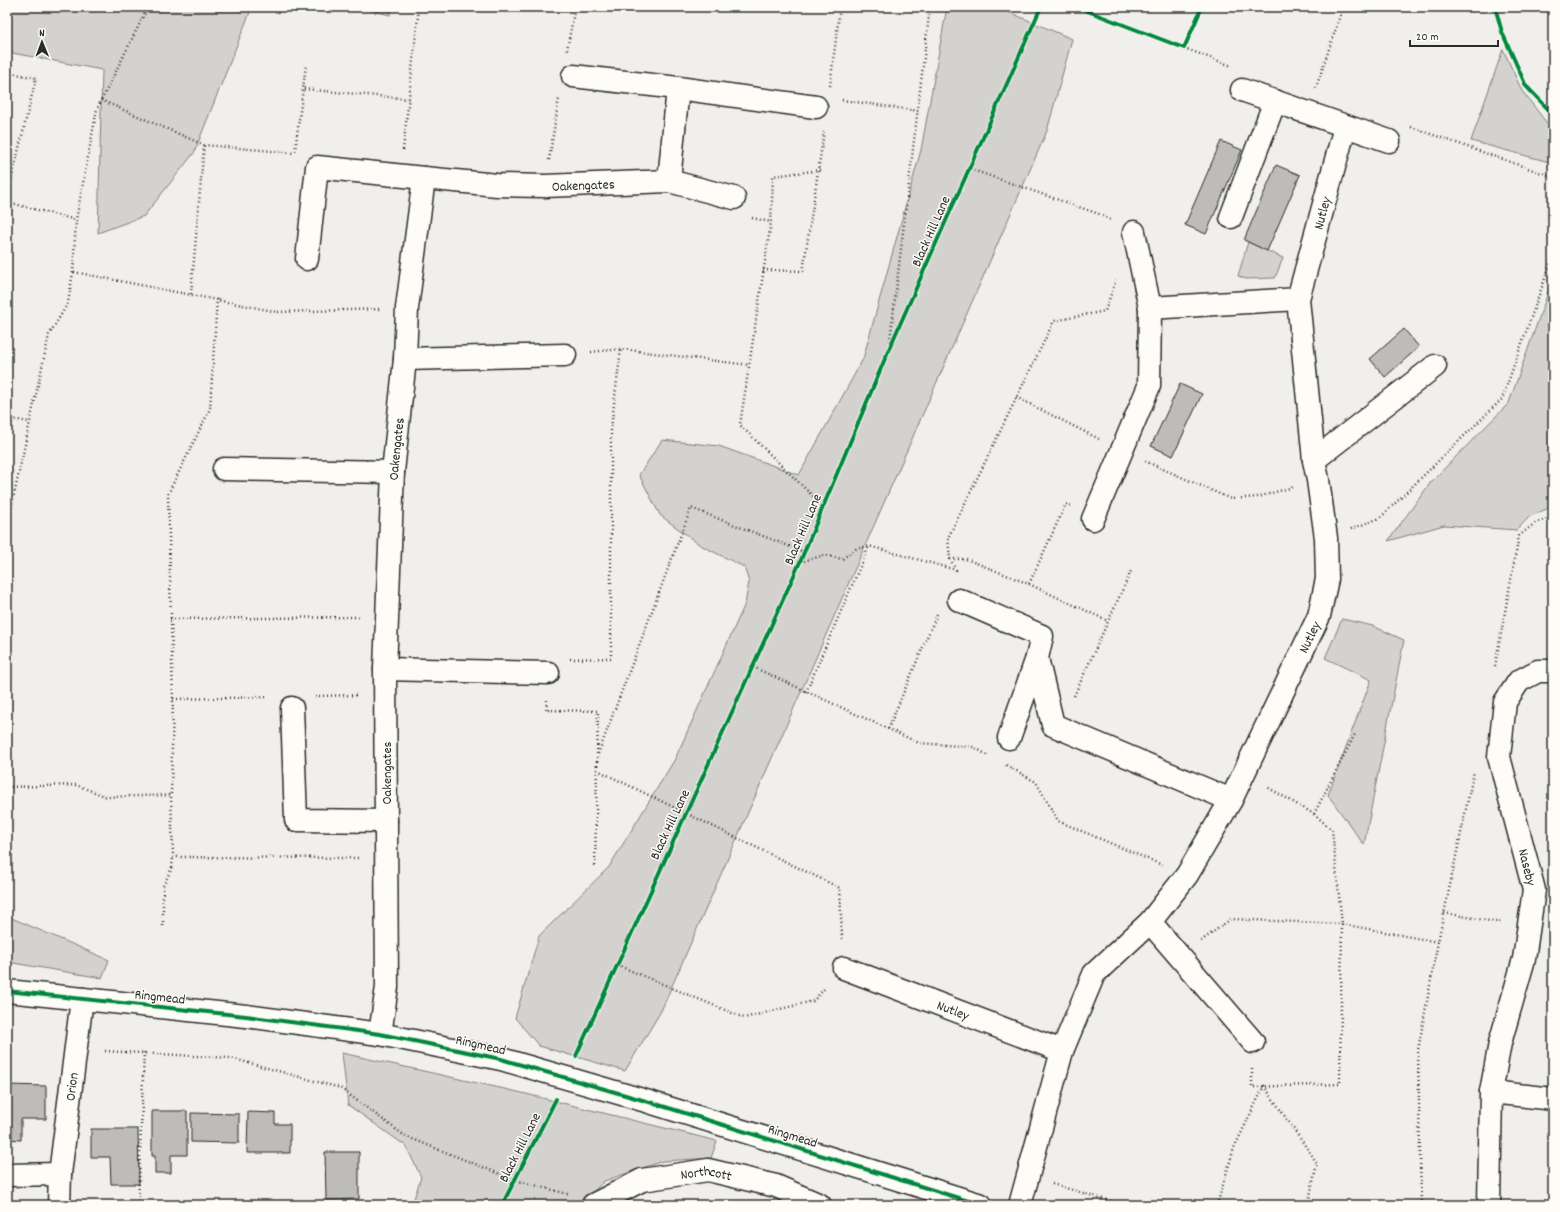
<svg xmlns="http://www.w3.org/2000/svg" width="1560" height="1212" viewBox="0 0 1560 1212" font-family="Dekko,sans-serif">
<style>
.green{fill:#d3d2cf;stroke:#7f7e7d}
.building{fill:#bdbcb8;stroke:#2b2b2b}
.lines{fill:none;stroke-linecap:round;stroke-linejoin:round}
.minor-casing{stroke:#2b2b2b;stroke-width:25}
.path{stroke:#2b2b2b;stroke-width:2.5;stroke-dasharray:1 3;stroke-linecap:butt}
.minor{stroke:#fdfcf7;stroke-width:22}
.cycleway-casing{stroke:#fdfcf7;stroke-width:6}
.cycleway{stroke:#00873e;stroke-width:4}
.labels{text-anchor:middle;stroke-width:3;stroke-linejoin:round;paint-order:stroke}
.street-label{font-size:14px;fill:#2b2b2b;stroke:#fdfcf7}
</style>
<rect width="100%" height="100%" fill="#f0efeb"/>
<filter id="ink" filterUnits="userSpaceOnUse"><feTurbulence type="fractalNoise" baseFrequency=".025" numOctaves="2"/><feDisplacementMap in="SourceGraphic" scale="8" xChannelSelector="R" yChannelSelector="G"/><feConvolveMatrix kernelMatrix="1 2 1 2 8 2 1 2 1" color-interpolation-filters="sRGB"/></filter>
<g filter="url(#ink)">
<path class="green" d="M10,7H252L194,153L144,216L98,233L102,70L7,52V32Z
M356,7H392L390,15Z
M947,7H997L1072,39L1047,131L661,1011L625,1071L539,1046L515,1018L539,936L609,867L675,759L745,604L749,582L744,567L700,545L660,515L639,475L662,440L719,446L799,475L863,359L921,150Z
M1503,49L1522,91L1553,131V163L1471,141Z
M1248,242L1283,258L1275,278L1246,279L1238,276Z
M1553,278V506L1529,517L1517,530L1444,525L1388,541L1431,482L1509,403Z
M1342,619L1373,626L1404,640L1364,845L1328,795L1371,680L1325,658Z
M7,916L109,960L102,978L7,962Z
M342,1053L518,1092L717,1141L711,1158L663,1161L604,1181L580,1205H412L421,1177L406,1146L348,1105Z"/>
<path class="building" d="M1221,141L1242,150L1206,234L1185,225Z
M1276,165L1300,175L1267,251L1244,240Z
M1404,329L1419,347L1385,377L1370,359Z
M1180,384L1202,394L1173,456L1151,446Z
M7,1085L46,1086V1119H21V1140L7,1139Z
M152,1111H187V1155H171V1173H155V1156H152Z
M248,1112L275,1113V1124H290V1153H247Z
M191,1113L239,1114V1143L191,1142Z
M91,1129H138L139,1184H111L110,1157H91Z
M325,1152H359V1199L326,1200Z"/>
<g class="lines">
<g class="minor-casing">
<g id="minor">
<path d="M573,76L678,88"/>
<path d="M1242,90L1389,141"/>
<path d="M669,181L678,88L816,107"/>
<path d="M1231,217L1275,101"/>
<path d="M307,259L317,167L424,178"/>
<path d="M1150,308L1298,299"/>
<path d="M405,359L565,355"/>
<path d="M1314,460L1435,366"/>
<path d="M224,469L393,472"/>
<path d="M1093,519L1149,386L1150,308L1134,232"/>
<path d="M959,600L1042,636L1037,658L1009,738"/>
<path d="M1037,658L1053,725L1231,800"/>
<path d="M385,669L548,673"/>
<path d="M292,708L296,820L386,821"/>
<path d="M1150,922L1253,1042"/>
<path id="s1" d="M844,968L1062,1051"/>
<path d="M7,991L246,1016L380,1034L501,1059L646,1101L981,1205"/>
<path id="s2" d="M380,1034L387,987L385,669L393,472L405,359L407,308L424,178L497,185L545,186L669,181L734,198"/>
<path d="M1491,1092L1553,1099"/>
<path d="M7,1175L60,1174"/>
<path id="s3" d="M59,1205L60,1174L82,999"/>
<path id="s4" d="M593,1205L642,1180L708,1170L776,1186L820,1205"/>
<path id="s5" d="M1020,1205L1062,1051L1094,974L1150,922L1187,875L1231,800L1319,616L1327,579L1326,538L1318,480L1314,460L1298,299L1345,127"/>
<path d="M1489,1205L1491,1092L1500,1043L1524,959L1534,890L1499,757L1505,702L1519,681L1538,671H1553"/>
</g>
</g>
<path class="path" d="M1184,48L1232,66
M567,50L575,7
M7,72L36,78L7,198
M830,86L840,7
M1316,88L1343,7
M304,89L409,99
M101,100L204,145L295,153
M842,100L919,111
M1411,127L1553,177
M403,150L419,7
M295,151L306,65
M549,160L559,98
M970,169L1099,214L1111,220
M820,170L773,176L771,222L740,425L823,506
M7,202L76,220
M752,218L771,222
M763,270L803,271L824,132
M74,272L278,312L381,309
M191,294L204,145
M217,299L210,409L168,494L173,699L171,795L173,857L361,858
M889,349L930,7
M591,352L621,349L749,365
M1016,397L1099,439
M7,418L29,422
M1145,461L1231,499L1258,497L1293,487
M7,527L49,335L68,303L73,272L76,220L97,109L148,7
M1351,529L1380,518L1502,399L1553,256
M950,559H966L1029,584L1066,504L1071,506
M800,562L825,555L842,559L856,549L869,546L956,570L950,559L948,538L1054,321L1105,311L1116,280
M1029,584L1108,621
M7,603L11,672L7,782
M170,619L361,617
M570,659L611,658V428L621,349
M1495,666L1519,536L1535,523L1553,517
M753,667L919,743L974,747L987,755
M806,692L869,546
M315,696L358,695
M1074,696L1132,569
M173,699L268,697
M547,700L546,710L598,711L595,869
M888,729L937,614
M598,754L691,508L804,552
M1006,765L1036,782L1058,821L1162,865
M597,770L840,888L842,941
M7,787L76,785L107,797L171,795
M1314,814L1355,734
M1444,913L1502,923
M163,926V886L172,868L173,857
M1201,941L1231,919L1342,924L1438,942
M617,965L744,1018L813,1001L826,987
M105,1051L231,1058L340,1088L405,1136L515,1180L568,1194
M1252,1069V1087L1340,1084L1342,924L1332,830L1314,814L1267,787
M1052,1184L1124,1205
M138,1205L144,1052
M1217,1205L1234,1148L1264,1086L1317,1163L1308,1205
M1421,1205L1418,1050L1438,942L1474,771"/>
<use href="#minor" class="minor"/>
<g class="cycleway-casing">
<path id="cycleway" d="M1077,7L1184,48L1202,7
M1495,7L1502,32L1526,86L1553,114
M7,991L246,1016L380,1034L501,1059L646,1101L981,1205
M576,1056L800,562L889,349L1041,7
M502,1205L556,1099"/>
</g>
<use href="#cycleway" class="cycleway"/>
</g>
</g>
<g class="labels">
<g class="street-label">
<text dy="5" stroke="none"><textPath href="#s2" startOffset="1018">Oakengates</textPath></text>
<text dy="5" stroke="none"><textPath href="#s5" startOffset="1079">Nutley</textPath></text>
<text transform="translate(930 231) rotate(-66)" y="5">Black Hill Lane</text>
<text dy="5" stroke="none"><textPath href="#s2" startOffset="586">Oakengates</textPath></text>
<text transform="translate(802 529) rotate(-67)" y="5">Black Hill Lane</text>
<text dy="5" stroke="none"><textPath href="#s5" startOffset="647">Nutley</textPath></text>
<text transform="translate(386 773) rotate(-90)" y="5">Oakengates</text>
<text transform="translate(669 824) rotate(-65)" y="5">Black Hill Lane</text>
<text transform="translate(1528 867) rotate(76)" y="5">Naseby</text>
<text transform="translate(160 996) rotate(6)" y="5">Ringmead</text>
<text dy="5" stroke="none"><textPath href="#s1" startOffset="117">Nutley</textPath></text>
<text transform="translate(481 1044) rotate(13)" y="5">Ringmead</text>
<text dy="5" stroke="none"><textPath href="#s3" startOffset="119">Orion</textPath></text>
<text transform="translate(793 1135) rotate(17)" y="5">Ringmead</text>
<text transform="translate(519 1147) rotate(-63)" y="5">Black Hill Lane</text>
<text dy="5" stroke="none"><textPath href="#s4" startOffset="120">Northcott</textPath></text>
</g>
</g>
<rect width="1560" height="1212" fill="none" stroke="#fdfcf7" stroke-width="24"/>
<rect x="12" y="12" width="1536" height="1188" fill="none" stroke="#2b2b2b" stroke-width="1.5" filter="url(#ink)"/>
<g transform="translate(42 42) rotate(359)" stroke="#fdfcf7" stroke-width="3" paint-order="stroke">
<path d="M0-3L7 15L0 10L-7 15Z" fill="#2b2b2b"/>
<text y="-6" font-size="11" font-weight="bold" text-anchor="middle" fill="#2b2b2b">N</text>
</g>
<path d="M1410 40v6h88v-6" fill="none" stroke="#2b2b2b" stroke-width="2"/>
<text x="1416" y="40" font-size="12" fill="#2b2b2b" stroke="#fdfcf7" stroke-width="3" paint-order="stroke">20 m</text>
</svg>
